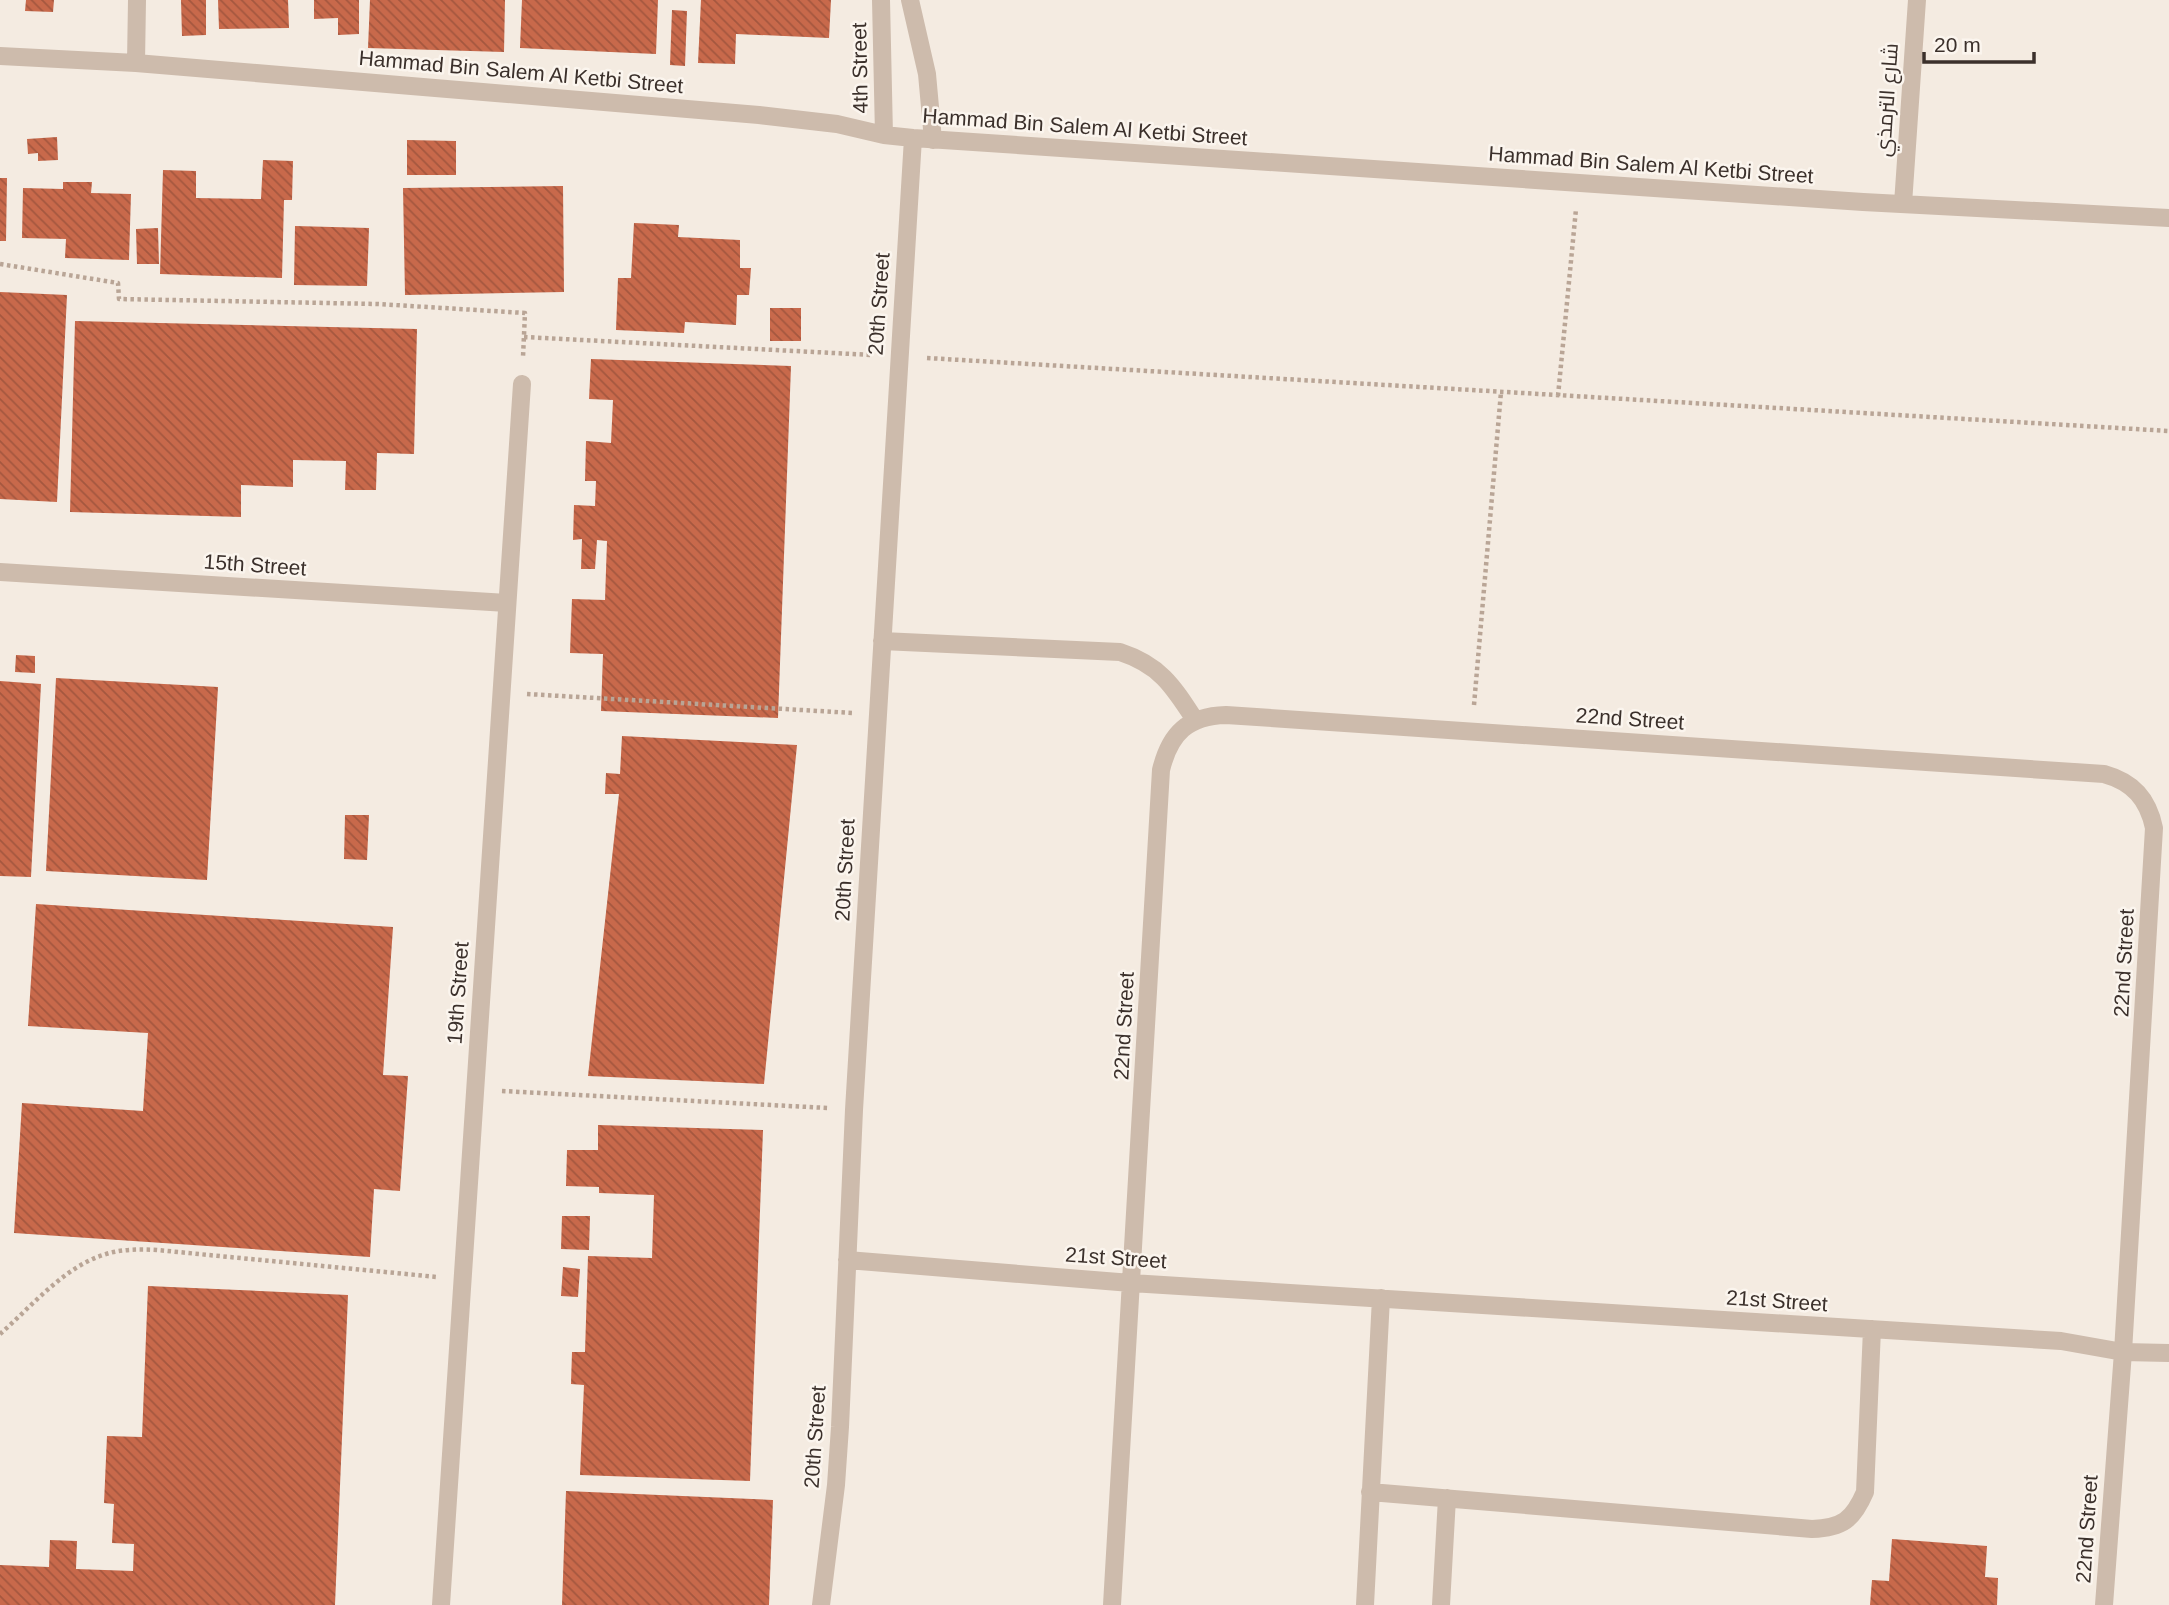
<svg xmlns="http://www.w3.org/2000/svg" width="2169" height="1605" viewBox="0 0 2169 1605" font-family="Helvetica,Cairo,sans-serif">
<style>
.building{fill:url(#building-back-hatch)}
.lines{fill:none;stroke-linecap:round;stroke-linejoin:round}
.path{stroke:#b9a596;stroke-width:4.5;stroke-dasharray:3.5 3.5;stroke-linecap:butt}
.minor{stroke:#cdbbac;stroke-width:18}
.labels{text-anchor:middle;stroke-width:5;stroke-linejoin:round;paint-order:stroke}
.street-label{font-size:21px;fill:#3b302b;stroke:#fbf5ee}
</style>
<defs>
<pattern id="building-back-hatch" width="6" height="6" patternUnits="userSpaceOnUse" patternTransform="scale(1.75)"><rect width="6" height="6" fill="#c8694b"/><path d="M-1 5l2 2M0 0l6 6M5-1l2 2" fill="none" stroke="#a4573f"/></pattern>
</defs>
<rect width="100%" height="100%" fill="#f4ebe1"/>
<path class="building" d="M26,0H54L53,12L25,11Z
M181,0H206V35L182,36Z
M218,0H288L289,28L219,29Z
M314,0H359V34L338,35V18L314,19Z
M370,0H505L504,52L368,48Z
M522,0H658L656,54L520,48Z
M701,0H831L829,38L736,34L735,64L698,63Z
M672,10L687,11L685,66L670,65Z
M57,137L58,160L38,161V153L28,154L27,139Z
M407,140L456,141V175H407Z
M263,160L293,161L292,200H284L282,278L160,274L163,170L196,171V198L261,199Z
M0,178H7L6,241H0Z
M63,182H92L91,193L131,194L129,260L65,258L66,239L22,238L23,188L63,189Z
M563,186L564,292L405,295L403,188Z
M634,223L679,225L678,237L740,240V268H751L749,295H737L736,325L685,322L684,333L616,330L618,278H631Z
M295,226L369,228L367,286L294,285Z
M158,228L159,264H137L136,229Z
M0,292L67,295L57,502L0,499Z
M770,308H801V341H770Z
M75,321L417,329L414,454L377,453L376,490H345L346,461L293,460V487L241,485V517L70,512Z
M591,359L791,366L778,718L601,711L603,654L570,653L572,599L605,600L607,541L597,540L595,569H581L582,539L573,540L574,505L595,506L596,481H585L586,441L611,443L613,400L589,399Z
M16,655L35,656V673L15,672Z
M56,678L218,687L207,880L46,871Z
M0,681L41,684L31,877L0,876Z
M622,736L797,745L764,1084L588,1076L619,794H605L606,773L620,774Z
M345,815H369L367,860L344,859Z
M36,904L393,927L383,1075L408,1076L400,1191L374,1189L370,1257L14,1233L22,1103L143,1111L148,1033L28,1026Z
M598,1125L763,1130L750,1481L580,1475L584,1385L571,1384L572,1352H585L588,1256L652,1258L654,1195L599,1193V1187L566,1186L567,1150H598Z
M562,1216H590L589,1250L561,1249Z
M563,1267L580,1269L578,1297L561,1296Z
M148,1286L348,1295L335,1605H0V1565L49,1567L50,1540L77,1541L76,1569L133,1571L134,1544L112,1543L114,1504L104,1503L107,1436L142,1437Z
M566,1491L773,1500L769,1605H562Z
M1892,1539L1987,1546L1985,1577L1998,1578L1997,1605H1870L1872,1580L1889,1581Z"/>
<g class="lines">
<path class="path" d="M0,264L118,283L119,299L378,304L525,313L523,357
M524,337L872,355
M927,358L2169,431
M1558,396L1576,209
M527,694L853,713
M1474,705L1501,392
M502,1091L828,1108
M0,1334C31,1307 63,1268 103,1255C120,1249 138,1249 157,1250L437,1277"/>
<path class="minor" d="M881,0L884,135
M910,0L927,74L933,140
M0,56L136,63L759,115L837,124L884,135L913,138L1863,202L2169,218
M136,63L137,0
M1903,204L1917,0
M0,572L507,603
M882,641L1120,652C1160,665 1173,686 1195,720
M847,1260L1131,1283L2061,1341L2123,1352L2169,1353
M1370,1492L1812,1529C1842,1528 1853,1520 1865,1492L1872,1329
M441,1605L522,384
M821,1605L836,1485L840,1427L854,1110L913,138
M1112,1605L1161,770C1170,733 1188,716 1226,715L2104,774C2133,782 2148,799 2154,828L2123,1352L2104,1605
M1365,1605L1381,1298
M1441,1605L1447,1498"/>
</g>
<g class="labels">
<g class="street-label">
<text transform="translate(860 68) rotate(-91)" y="7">4th Street</text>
<text transform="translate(521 72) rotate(5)" y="7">Hammad Bin Salem Al Ketbi Street</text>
<text transform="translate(1887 100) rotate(-86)" y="7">شارع الترمذي</text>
<text transform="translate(1085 127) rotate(4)" y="7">Hammad Bin Salem Al Ketbi Street</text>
<text transform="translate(1651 165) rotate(4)" y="7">Hammad Bin Salem Al Ketbi Street</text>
<text transform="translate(879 304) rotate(-86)" y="7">20th Street</text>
<text transform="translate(255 565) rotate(4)" y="7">15th Street</text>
<text transform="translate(1630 719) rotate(4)" y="7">22nd Street</text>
<text transform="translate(845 870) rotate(-87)" y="7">20th Street</text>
<text transform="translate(2124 963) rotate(-87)" y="7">22nd Street</text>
<text transform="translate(458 993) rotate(-86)" y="7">19th Street</text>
<text transform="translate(1124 1026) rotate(-87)" y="7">22nd Street</text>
<text transform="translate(1116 1258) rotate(4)" y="7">21st Street</text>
<text transform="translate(1777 1301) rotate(4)" y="7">21st Street</text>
<text transform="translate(815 1437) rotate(-86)" y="7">20th Street</text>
<text transform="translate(2087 1529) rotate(-86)" y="7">22nd Street</text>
</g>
</g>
<path d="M1924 52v10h110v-10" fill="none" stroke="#3b302b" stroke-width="3.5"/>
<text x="1934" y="52" font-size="21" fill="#3b302b" stroke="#fbf5ee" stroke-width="5" paint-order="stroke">20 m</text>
</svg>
